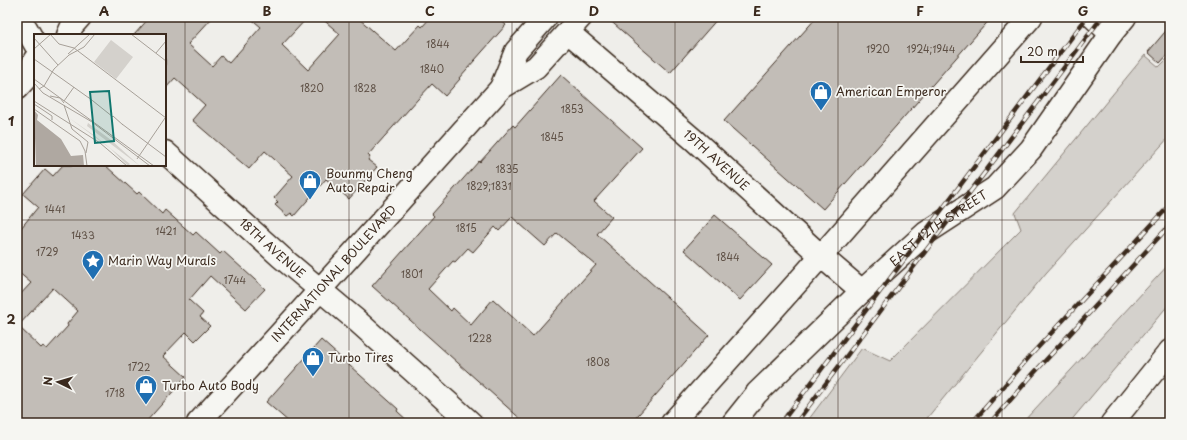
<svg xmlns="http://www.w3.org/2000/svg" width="1187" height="440" viewBox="0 0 1187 440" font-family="'Playpen Sans',sans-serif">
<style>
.green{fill:#d4d1cc;stroke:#887e75}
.building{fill:#c2bdb7;stroke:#3b2a1e;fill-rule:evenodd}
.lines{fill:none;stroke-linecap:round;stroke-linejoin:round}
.minor-casing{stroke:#3b2a1e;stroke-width:25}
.major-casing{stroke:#3b2a1e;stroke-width:25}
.highway-casing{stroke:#3b2a1e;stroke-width:25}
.minor{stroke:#f6f6f2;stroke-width:22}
.major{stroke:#f6f6f2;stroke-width:22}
.highway{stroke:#f6f6f2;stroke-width:22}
.rail-casing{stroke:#3b2a1e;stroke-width:4.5}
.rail{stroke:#f6f6f2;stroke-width:3;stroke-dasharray:9;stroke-linecap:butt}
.grid{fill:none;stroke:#3b2a1e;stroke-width:1;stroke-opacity:0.55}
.labels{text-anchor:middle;stroke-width:3.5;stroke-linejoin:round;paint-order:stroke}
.number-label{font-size:10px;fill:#5d4f44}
.poi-label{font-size:12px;fill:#3b2a1e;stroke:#f6f6f2;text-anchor:start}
.street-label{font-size:12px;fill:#3b2a1e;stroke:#f6f6f2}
.inset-road{fill:none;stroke:#a7a098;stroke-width:1}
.view{fill:#0f766e;fill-opacity:0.15;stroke:#0f766e;stroke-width:2}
.inset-edge{fill:none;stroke:#3b2a1e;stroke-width:2}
.neatline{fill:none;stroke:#3b2a1e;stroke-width:1.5}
.grid-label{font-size:13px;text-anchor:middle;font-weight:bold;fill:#3b2a1e}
</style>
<rect width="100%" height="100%" fill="#efeeea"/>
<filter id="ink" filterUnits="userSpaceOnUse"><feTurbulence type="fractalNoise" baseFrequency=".025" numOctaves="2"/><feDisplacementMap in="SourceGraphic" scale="8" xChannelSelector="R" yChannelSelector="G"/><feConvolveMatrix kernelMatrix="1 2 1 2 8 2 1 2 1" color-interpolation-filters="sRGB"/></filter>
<g filter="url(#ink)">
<path class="green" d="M1145,55L1159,67L1170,56V136L1046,273L923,423H806L862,348L890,361L1021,229L1015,213Z
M1170,263V303L1069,423H1022Z"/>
<path class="building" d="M150,17H213L188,44L212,66L221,56L229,63L261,27L249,17H308L282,45L308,70L340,34L320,17H357L396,51L420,25L422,27L431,17H497L506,25L459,78L460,79L445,96L432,84L418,99L368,155L370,157L368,160L377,167L349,199L326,179L294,216L291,213L287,216L275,205L278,202L274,198L293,176L265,151L249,169L192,120L205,105L175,78L165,89V35H134Z
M606,17H719L670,73Z
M817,17H992L823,209L724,121Z
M1170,26V52L1160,63L1148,52Z
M561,75L642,148L594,201L612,217L597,234L709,335L631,423H525L372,286L434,216L432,214L479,161L480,162L513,125L515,127ZM512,217L545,246L557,233L596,265L533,336L493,299L471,325L453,308L451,311L428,289L453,261L455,262L468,248L473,252L495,227L499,231Z
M63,165H105L137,194L139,192L162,214L165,210L193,235L196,232L220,254L223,251L265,289L246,309L210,276L189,300L203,313L200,317L210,326L195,341L186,332L163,356L186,377L145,423H17V298L31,283L17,271V233L38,207L23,194L45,169L53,176ZM53,288L78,311L67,324L68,326L47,349L43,346L41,348L18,326Z
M715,215L772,265L740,300L684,250Z
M321,340L398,409L397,411L410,423H290L266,402Z"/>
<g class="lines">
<g class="minor-casing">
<g id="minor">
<path d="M1093,17L1111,34"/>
<path d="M17,20L26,28L35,44"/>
<path id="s1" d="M568,32L694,140L821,256L862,291"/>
<path d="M68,35L72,26L80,17"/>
<path d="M17,88L27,77L35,59"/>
<path id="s2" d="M165,152L281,257L356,320L471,423"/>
</g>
</g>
<g class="major-casing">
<g id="major">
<path d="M501,88L516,51L546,17"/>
<path id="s3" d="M198,423L300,312L501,88L536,67L581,17"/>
<path d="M672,423L821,256L1031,17"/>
<path id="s4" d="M733,423L757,393L862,291L926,233L995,188L1031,149L1111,34L1125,17"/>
</g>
</g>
<g class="highway-casing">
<path id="highway" d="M1112,423L1170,351"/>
</g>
<use href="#minor" class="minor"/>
<use href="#major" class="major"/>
<use href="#highway" class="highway"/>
<g class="rail-casing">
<path id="rail" d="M781,423L1087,17
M796,423L1102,17
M972,423L1030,356L1170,205
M990,423L1034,373L1170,225"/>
</g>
<use href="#rail" class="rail"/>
</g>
</g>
<path class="grid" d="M185,17V423M349,17V423M512,17V423M675,17V423M838,17V423M1002,17V423M17,220H1170"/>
<defs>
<g id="shop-pin" transform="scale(1.15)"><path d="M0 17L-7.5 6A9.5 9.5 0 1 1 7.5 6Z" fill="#1f6fb2" stroke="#f6f6f2"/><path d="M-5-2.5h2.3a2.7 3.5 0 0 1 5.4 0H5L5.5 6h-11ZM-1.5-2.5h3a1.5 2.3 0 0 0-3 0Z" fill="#fff"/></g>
<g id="sight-pin" transform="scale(1.15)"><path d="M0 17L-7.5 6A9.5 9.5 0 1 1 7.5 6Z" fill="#1f6fb2" stroke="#f6f6f2"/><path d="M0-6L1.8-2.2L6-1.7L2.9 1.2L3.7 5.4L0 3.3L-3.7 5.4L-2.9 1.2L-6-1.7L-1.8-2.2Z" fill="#fff"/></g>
</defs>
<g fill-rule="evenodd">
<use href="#shop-pin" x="821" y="92"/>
<use href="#shop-pin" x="310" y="181"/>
<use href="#sight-pin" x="93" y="261"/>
<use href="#shop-pin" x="313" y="358"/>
<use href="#shop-pin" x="146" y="386"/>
</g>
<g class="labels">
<g class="number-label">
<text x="438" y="48">1844</text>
<text x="878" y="53">1920</text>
<text x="931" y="53">1924;1944</text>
<text x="432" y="73">1840</text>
<text x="312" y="92">1820</text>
<text x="365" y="92">1828</text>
<text x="572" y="113">1853</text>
<text x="552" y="141">1845</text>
<text x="507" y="173">1835</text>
<text x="489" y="190">1829;1831</text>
<text x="55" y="213">1441</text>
<text x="466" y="232">1815</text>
<text x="166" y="235">1421</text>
<text x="83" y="239">1433</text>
<text x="47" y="256">1729</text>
<text x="728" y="261">1844</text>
<text x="412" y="278">1801</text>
<text x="235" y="284">1744</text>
<text x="480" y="342">1228</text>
<text x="598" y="366">1808</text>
<text x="139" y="371">1722</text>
<text x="115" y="397">1718</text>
</g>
<g class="poi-label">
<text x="836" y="96">American Emperor</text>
<text x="326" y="178">Bounmy Cheng<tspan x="326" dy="14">Auto Repair</tspan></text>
<text x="108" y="265">Marin Way Murals</text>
<text x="328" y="362">Turbo Tires</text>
<text x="162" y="390">Turbo Auto Body</text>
</g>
<g class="street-label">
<text dy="4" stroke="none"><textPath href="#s1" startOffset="196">19TH AVENUE</textPath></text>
<text dy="4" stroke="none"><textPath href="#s4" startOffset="284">EAST 12TH STREET</textPath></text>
<text dy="4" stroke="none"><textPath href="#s2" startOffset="144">18TH AVENUE</textPath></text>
<text dy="4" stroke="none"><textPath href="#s3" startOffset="202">INTERNATIONAL BOULEVARD</textPath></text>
</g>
</g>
<g transform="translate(34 34)">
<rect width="132" height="132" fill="#efeeea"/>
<path d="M77,6L99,23L82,45L60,28ZM34,83L61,102L96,130L94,132L77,115ZM54,89L77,106L106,132L53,92Z" fill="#d4d1cc"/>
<path d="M0,76L4,81L3,86L27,105L37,122L49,121L50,132H2Z" fill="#afa8a1"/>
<path class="inset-road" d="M16,0L25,10L40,14L132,84M97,0L132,27M0,4L24,31M0,15L17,0M122,19L132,7M34,20L56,0M0,25L55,64M0,45L120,132M0,49L9,59L58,88L116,132M5,55L10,52L20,35L35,21L50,13L61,0M16,62L26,64L30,69M54,63L79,83M0,67L66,109L93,132M30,67L40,53M0,70L18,82V86M30,71L38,95L54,108L52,119M0,75L46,107L51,117L53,132M79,82L89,91M88,90L132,123M103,125L131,84"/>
<path class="view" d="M75,57L80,107L61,109L56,58Z"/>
<rect width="132" height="132" class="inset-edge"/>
</g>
<rect width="1187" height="440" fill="none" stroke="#f6f6f2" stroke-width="44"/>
<g transform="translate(58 382) rotate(275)" stroke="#f6f6f2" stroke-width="3" paint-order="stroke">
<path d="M0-3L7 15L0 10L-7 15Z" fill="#3b2a1e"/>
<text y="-6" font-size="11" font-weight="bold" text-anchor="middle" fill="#3b2a1e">N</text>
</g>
<path d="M1021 56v6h62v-6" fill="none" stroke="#3b2a1e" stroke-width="2"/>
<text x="1027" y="56" font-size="12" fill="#3b2a1e" stroke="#f6f6f2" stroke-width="3" paint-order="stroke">20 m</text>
<rect x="22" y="22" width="1143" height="396" class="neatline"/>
<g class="grid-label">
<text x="104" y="16">A</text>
<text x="267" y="16">B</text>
<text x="430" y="16">C</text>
<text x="594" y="16">D</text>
<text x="757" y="16">E</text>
<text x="920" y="16">F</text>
<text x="1083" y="16">G</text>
<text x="11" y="126">1</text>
<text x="11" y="324">2</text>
</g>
</svg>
